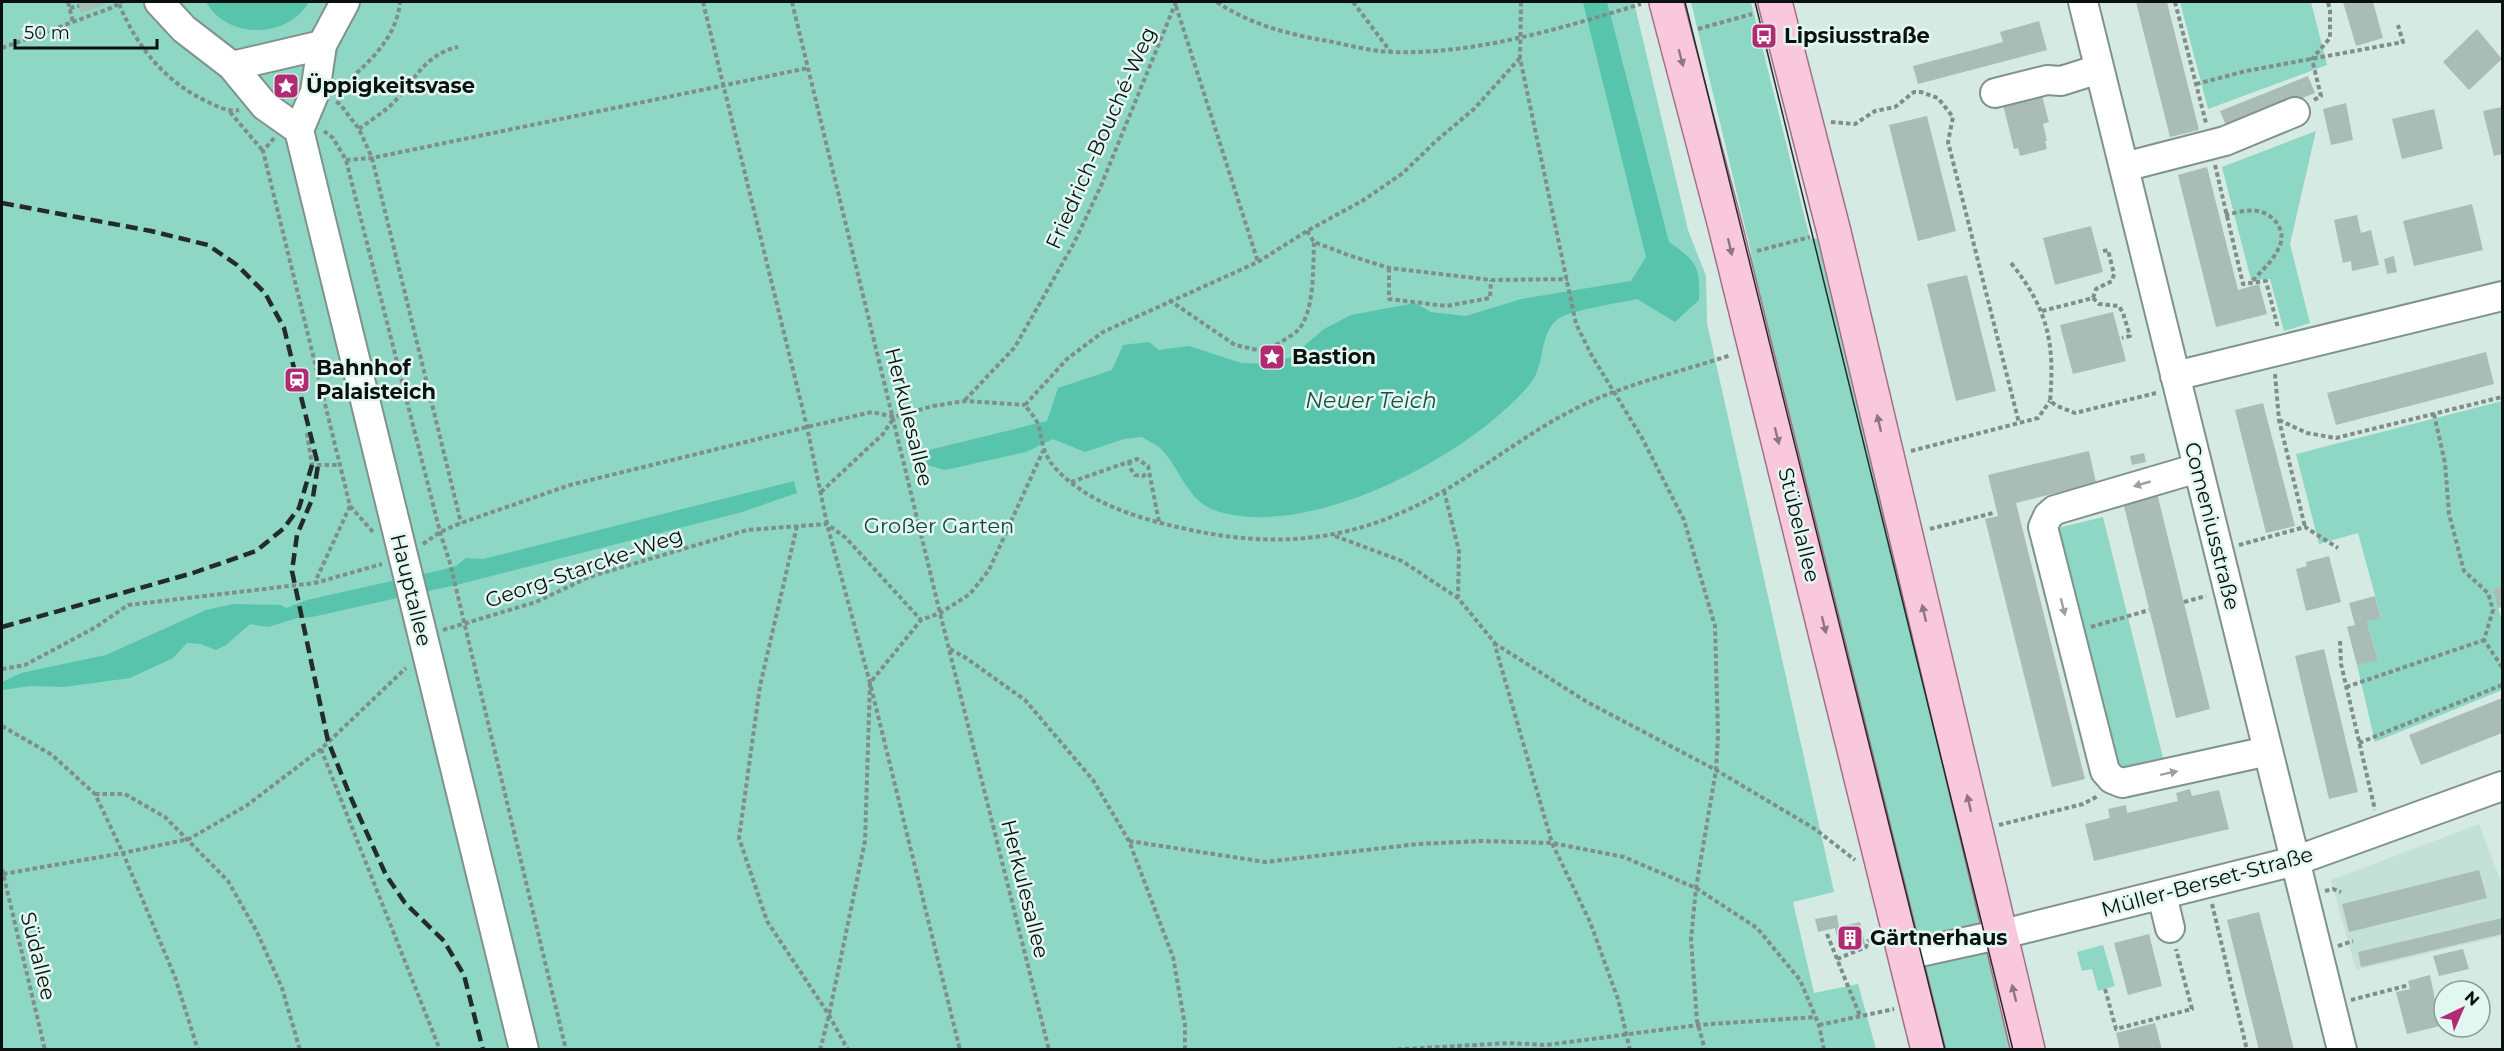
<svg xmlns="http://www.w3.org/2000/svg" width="2504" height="1051" viewBox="0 0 2504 1051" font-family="Montserrat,sans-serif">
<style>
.built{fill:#c4e1d8}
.green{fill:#8dd7c4}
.water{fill:#58c4ab}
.building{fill:#a9bcb6}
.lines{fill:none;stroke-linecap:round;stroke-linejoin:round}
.minor-casing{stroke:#80928d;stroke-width:32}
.major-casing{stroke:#a37187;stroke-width:36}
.path{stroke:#808e8a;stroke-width:4;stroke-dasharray:4.5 3;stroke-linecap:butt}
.minor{stroke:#fff;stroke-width:28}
.major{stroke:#fac8dd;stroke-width:33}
.tram{stroke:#232c2a;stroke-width:1.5}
.rail{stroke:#232c2a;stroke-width:4.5;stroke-dasharray:12 6;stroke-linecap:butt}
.oneway{fill:#8e7680}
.oneway2{fill:#9da09f}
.labels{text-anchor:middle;stroke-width:5;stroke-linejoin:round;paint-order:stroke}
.poi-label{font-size:21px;font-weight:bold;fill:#0a110f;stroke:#e3f7f1;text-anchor:start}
.street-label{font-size:21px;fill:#0a110f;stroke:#e3f7f1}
.park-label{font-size:21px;fill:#134339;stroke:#e3f7f1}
.water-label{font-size:22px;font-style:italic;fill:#1d4c41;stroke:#e3f7f1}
</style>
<rect width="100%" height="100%" fill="#d6eae4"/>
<path class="built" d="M2479,824L2502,884V936L2356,970L2331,880Z"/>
<path class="green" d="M2,2H1634L1688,230L1706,276L1707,323L1834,892L1793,902L1814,993L1858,984L1876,1049L2,1050Z
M1691,2H1751L1810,239L1819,238L2019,1049H1939L1744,256L1751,255V252Z
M2180,2H2311L2327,65L2208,109Z
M2316,131L2290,244L2310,323L2284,331L2270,279L2251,280L2222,167Z
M2502,401V586L2493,589L2502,621V690L2375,742L2357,665L2378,659L2367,622L2381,617L2358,533L2319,544L2296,454Z
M2103,517L2163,758L2117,769L2054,529Z
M2103,945L2115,986L2098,991L2092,969L2082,971L2077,952Z"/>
<path class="water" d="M206,2H309C287,39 228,40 206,2Z
M1583,2H1607L1669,242C1697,262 1700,265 1699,300L1675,322L1637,299C1620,303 1569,310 1558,319C1538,334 1546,366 1530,384C1471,455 1307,543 1214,510C1187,500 1180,468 1161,449C1156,444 1148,441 1142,437L1124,439L1085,452L1053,439L1026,452L945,470L927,465L925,451L1047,421L1058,388L1112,370L1123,345L1149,342L1159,350L1189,346L1241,363L1267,364L1291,357L1324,329L1351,315L1415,303L1431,312L1466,316L1521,299L1631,281L1646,257Z
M794,481L797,493L742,512L460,584L312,617L297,618L268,627L250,624L226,645L216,650L201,644L187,643L173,658L130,678L64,687L31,686L2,690V682L21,673L106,655L206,610L233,604L281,605L286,608L307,600L441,570L456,566L466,558L483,559Z"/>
<path class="building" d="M78,2H103L104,6L80,12Z
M2136,2H2167L2199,130L2170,137Z
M2343,2H2373L2383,38L2356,46Z
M2039,21L2047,50L1918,84L1913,66L2003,42L2000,32Z
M2477,29L2502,59L2469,90L2443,62Z
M2308,76L2315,93L2227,128L2220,111Z
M2041,92L2049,122L2043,124L2047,141H2045L2047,149L2020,156L2018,148L2014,149L2002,101Z
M2346,103L2353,140L2331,145L2323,109Z
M2502,107V154L2494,156L2483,111Z
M2434,109L2443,149L2402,159L2392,119Z
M1927,116L1956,231L1918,241L1889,125Z
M2207,167L2238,290L2259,284L2267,314L2216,327L2178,175Z
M2472,204L2483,250L2414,266L2403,221Z
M2357,215L2361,233L2371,230L2379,265L2352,271L2351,261L2343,263L2334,220Z
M2091,226L2103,272L2055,285L2043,238Z
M2394,256L2397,272L2387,274L2384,259Z
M1967,275L1996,391L1956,401L1927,284Z
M2113,312L2126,361L2073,374L2060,325Z
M2486,352L2494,384L2336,425L2327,393Z
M2263,403L2295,526L2266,533L2235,410Z
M2089,451L2096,483L2016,503L2085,779L2052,787L1985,519L1998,516L1988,475Z
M2144,453L2146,462L2132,465L2130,456Z
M2157,493L2210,709L2176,718L2123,502Z
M2329,556L2341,602L2306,611L2296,569L2307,566L2306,562Z
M2502,586V607L2498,608L2493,589Z
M2375,596L2381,618L2367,622L2378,660L2357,665L2347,627L2355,625L2349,603Z
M2324,649L2358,792L2329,799L2295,656Z
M2502,698V733L2421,765L2409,735Z
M2190,789L2192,796L2219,790L2229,829L2094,861L2085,824L2110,818L2108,809L2126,805L2127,813L2178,801L2176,793Z
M2479,870L2487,898L2349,932L2342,904Z
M2259,912L2273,966L2294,1050H2259L2227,920Z
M1837,915L1839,927L1860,922L1865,944L1840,950L1835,928L1818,932L1815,919Z
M2502,918V934L2361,967L2358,952Z
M2149,934L2162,986L2128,995L2114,943Z
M2463,949L2469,969L2439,976L2433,956Z
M2430,975L2435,1000L2443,998L2444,1025L2407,1034L2396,992L2410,989L2408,981Z
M2155,1023L2162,1050H2120L2116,1033Z"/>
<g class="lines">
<g class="minor-casing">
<path id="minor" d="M159,2L184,29L232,66L265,106L299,130L524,1050
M2083,2L2342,1050
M232,66L322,45
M1995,93L2047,80L2061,81L2099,69
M299,130L315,92L322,45L345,2
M2124,167L2225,141L2295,112
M2175,376L2502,296
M2198,468L2055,510L2048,516L2043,527L2105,771L2112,779L2122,783L2268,751
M2162,895L2170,928
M1906,955L2011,932L2295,861L2502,786"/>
</g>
<g class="major-casing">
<path id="major" d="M1666,2L1725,226L1928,1050
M1775,2L1834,232L2028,1050"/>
</g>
<path class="path" d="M68,2L73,22
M703,2L807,427L827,524L870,683L960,1050
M792,2L940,613L1049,1050
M1217,2C1249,24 1290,35 1328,41C1348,45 1370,51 1391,52C1475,55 1562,28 1641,4
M1353,2L1390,51
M1521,2L1520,58L1576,324L1592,356L1642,438L1684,520L1715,626L1718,735L1716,770L1696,888L1691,939L1697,1021L1705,1050
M2175,2L2206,123
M119,4C137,47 165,82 208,102C219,107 227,112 239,110
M1176,6L1258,262
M70,8L79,6
M1698,29L1752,14
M2,48L111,8L122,2
M1520,58L1474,109L1436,141L1403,173L1362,201L1307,231L1258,262L1103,332L1067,359L1025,405C1029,411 1035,417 1038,424C1043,442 1042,454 1056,469C1087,502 1134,517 1177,527C1275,550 1354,543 1442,492C1485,467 1525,435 1569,412C1619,385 1677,373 1731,355
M2196,84L2246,71L2403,42L2398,25
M339,87C366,67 397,38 400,2
M2314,100L2321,96L2312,59L2330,38V10L2328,2
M336,102L340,104L359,129L372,158L461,523
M230,112L263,151
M1831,122L1855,124L1875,111L1895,107L1914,92H1921L1938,98L1953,117L1948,142L2019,423
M359,129C371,120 386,111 396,100C415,78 428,53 458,47
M324,131L333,138L346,160L440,532L450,563L566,1050
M274,138L263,151L350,506L315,582
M346,160L372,158L808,68
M2215,165L2243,284L2266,281L2278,328
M2225,215C2235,213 2247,209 2258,211C2273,214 2286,229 2280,245C2274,260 2262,271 2251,282
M1307,231L1314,242L1348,255L1389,268L1491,280L1568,279
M1757,251L1810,237
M2011,263C2048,309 2055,343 2050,401L2057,406L2075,413L2156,393
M1389,268V299L1446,306L1490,298L1491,280
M2093,298L2099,304L2119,306L2123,313L2130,336L2122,338
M2093,298L2096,289L2112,281L2114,274L2108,250L2100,252
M1169,300L1235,345L1258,350
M2042,311L2093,298
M1276,345C1282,341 1290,337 1296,332C1315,316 1313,266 1314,242
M2275,374L2279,420L2305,527
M965,400L1015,347L1074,243L1100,188L1176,2
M2434,414L2445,463L2449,514L2464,571L2488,593L2493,610L2484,640L2502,667
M2279,420L2307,433L2336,438L2502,397
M307,433L312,465H340
M1911,451L2038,418L2050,401
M1129,461L1130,468L1135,475L1143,476L1148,473
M1071,482L1137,459L1148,466L1159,522
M1444,491L1459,551L1458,598
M821,492L883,434L893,419
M350,506L373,532
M797,526L760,686L739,838L767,921L829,1015L848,1050
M1930,529L1993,513
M1335,536L1402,561L1458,598L1494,642L1552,843L1590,922L1618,999L1630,1050
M423,544L440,532L461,523L570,485L807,427L872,412L894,417L933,406L965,401L1025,405
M2239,545L2305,527L2338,548
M2184,602L2206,596
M2091,627L2149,610
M443,630L536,602L589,577L747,530L827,524L846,538L921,620
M2340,641L2341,664L2375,810
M1494,643L1587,702L1716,770L1815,829L1855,860
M950,649L966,658L1025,700L1093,780L1129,841L1173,957L1185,1025V1050
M2,669L25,665L96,627L128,605L315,583L382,564
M2346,687L2484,640
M2,726L52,755L95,794L123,853L175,977L198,1050
M2359,743L2502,685
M321,749L440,1050
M95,794H125L165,817L228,881L257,932L282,988L300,1050
M1999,825L2083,804L2098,796
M1129,841L1265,862L1417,844L1481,841L1552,843L1624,857L1696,888L1757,928L1800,980L1819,1025L1824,1050
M2,869L45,1050
M3,874L123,853L189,839L246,806L321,749L406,668
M2325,891L2333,889L2341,892
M2212,904L2247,1050
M1827,934L1860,1016
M2338,946L2353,941
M1837,959L1866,947L1868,941L1875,939
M2105,989L2116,1029L2192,1009L2176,949
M2351,1000L2409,985
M1819,1025L1894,1009
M820,1050L829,1015L865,841L870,683L921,620L940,613L970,594L989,570L1043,451
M1390,1050L1509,1043L1546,1045L1698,1025L1815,1017"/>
<use href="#minor" class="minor"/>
<use href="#major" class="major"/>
<path class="tram" d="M1685,2L1945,1050
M1755,2L2013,1050"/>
<path class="rail" d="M2,203L151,231L208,245L237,265L265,293L284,328L318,465L313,497L297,535L292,571L328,741L351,798L386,875L405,903L444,941L464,975L483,1050
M2,627L193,573L256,551L283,529L299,508L312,465"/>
</g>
<defs><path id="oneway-solid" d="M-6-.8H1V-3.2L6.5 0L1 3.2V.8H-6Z" transform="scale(1.5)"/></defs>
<g class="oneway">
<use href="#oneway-solid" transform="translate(1681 58) rotate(75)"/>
<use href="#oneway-solid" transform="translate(1730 247) rotate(77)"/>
<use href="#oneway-solid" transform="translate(1879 423) rotate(-103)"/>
<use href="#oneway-solid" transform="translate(1777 436) rotate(76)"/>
<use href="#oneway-solid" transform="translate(1924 613) rotate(-103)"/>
<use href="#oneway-solid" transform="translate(1824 625) rotate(76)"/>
<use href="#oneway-solid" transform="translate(1969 803) rotate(-103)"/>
<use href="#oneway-solid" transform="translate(2014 993) rotate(-104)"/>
</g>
<g class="oneway2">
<use href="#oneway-solid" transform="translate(2142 484) rotate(164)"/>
<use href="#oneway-solid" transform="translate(2063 607) rotate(76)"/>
<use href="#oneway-solid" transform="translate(2169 773) rotate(-12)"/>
</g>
<defs>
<g id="bus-square" transform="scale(1.35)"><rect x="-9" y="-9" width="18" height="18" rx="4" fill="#b02b72" stroke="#e3f7f1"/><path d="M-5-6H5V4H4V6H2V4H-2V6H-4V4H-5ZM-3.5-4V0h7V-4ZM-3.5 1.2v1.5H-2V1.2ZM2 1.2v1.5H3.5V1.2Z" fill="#fff"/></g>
<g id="sight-square" transform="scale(1.35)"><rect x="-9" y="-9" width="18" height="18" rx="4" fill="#b02b72" stroke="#e3f7f1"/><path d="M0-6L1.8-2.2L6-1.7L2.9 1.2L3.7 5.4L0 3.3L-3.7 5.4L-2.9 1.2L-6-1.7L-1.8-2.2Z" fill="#fff"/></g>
<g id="station-square" transform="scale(1.35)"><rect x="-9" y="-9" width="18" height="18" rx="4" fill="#b02b72" stroke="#e3f7f1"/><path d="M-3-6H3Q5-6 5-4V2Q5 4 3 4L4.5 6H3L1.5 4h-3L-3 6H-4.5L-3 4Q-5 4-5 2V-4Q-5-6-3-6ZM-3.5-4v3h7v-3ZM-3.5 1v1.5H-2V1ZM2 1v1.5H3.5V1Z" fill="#fff"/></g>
<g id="building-square" transform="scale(1.35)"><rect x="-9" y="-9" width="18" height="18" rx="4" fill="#b02b72" stroke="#e3f7f1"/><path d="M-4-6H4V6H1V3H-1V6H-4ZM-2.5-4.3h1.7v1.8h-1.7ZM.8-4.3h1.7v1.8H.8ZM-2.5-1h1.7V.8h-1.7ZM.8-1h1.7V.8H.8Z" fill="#fff"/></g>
</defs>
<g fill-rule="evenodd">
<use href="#bus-square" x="1764" y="36"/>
<use href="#sight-square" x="286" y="86"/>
<use href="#sight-square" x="1272" y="357"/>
<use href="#station-square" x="297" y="380"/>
<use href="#building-square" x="1850" y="938"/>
</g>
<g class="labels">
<g class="poi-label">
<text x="1784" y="43">Lipsiusstraße</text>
<text x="306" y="93">Üppigkeitsvase</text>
<text x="1292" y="364">Bastion</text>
<text x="316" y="375">Bahnhof<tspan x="316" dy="24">Palaisteich</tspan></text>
<text x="1870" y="945">Gärtnerhaus</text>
</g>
<g class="street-label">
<text transform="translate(1101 138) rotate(-66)" y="7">Friedrich-Bouché-Weg</text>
<text transform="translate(909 417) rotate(76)" y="7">Herkulesallee</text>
<text transform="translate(1799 525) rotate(76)" y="7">Stübelallee</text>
<text transform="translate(2212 526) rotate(76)" y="7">Comeniusstraße</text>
<text transform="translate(584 568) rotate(-19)" y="7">Georg-Starcke-Weg</text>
<text transform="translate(411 590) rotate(76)" y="7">Hauptallee</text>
<text transform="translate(2207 882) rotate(-15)" y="7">Müller-Berset-Straße</text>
<text transform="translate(1025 889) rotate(76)" y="7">Herkulesallee</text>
<text transform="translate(38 956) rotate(76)" y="7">Südallee</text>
</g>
<g class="park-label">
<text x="939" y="533">Großer Garten</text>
</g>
<g class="water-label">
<text x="1371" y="408">Neuer Teich</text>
</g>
</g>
<rect width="2504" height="1051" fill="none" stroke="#0a110f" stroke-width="6"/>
<g transform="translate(2462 1009) rotate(44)"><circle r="28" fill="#e3f7f1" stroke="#8c9b97" stroke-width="1.5"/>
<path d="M0-4.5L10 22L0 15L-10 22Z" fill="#b02b72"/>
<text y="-9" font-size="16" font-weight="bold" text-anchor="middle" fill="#0a110f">N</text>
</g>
<path d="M15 39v9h142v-9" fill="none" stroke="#0a110f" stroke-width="3"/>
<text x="24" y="39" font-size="18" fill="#0a110f" stroke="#e3f7f1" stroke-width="4.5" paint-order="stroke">50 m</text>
</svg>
